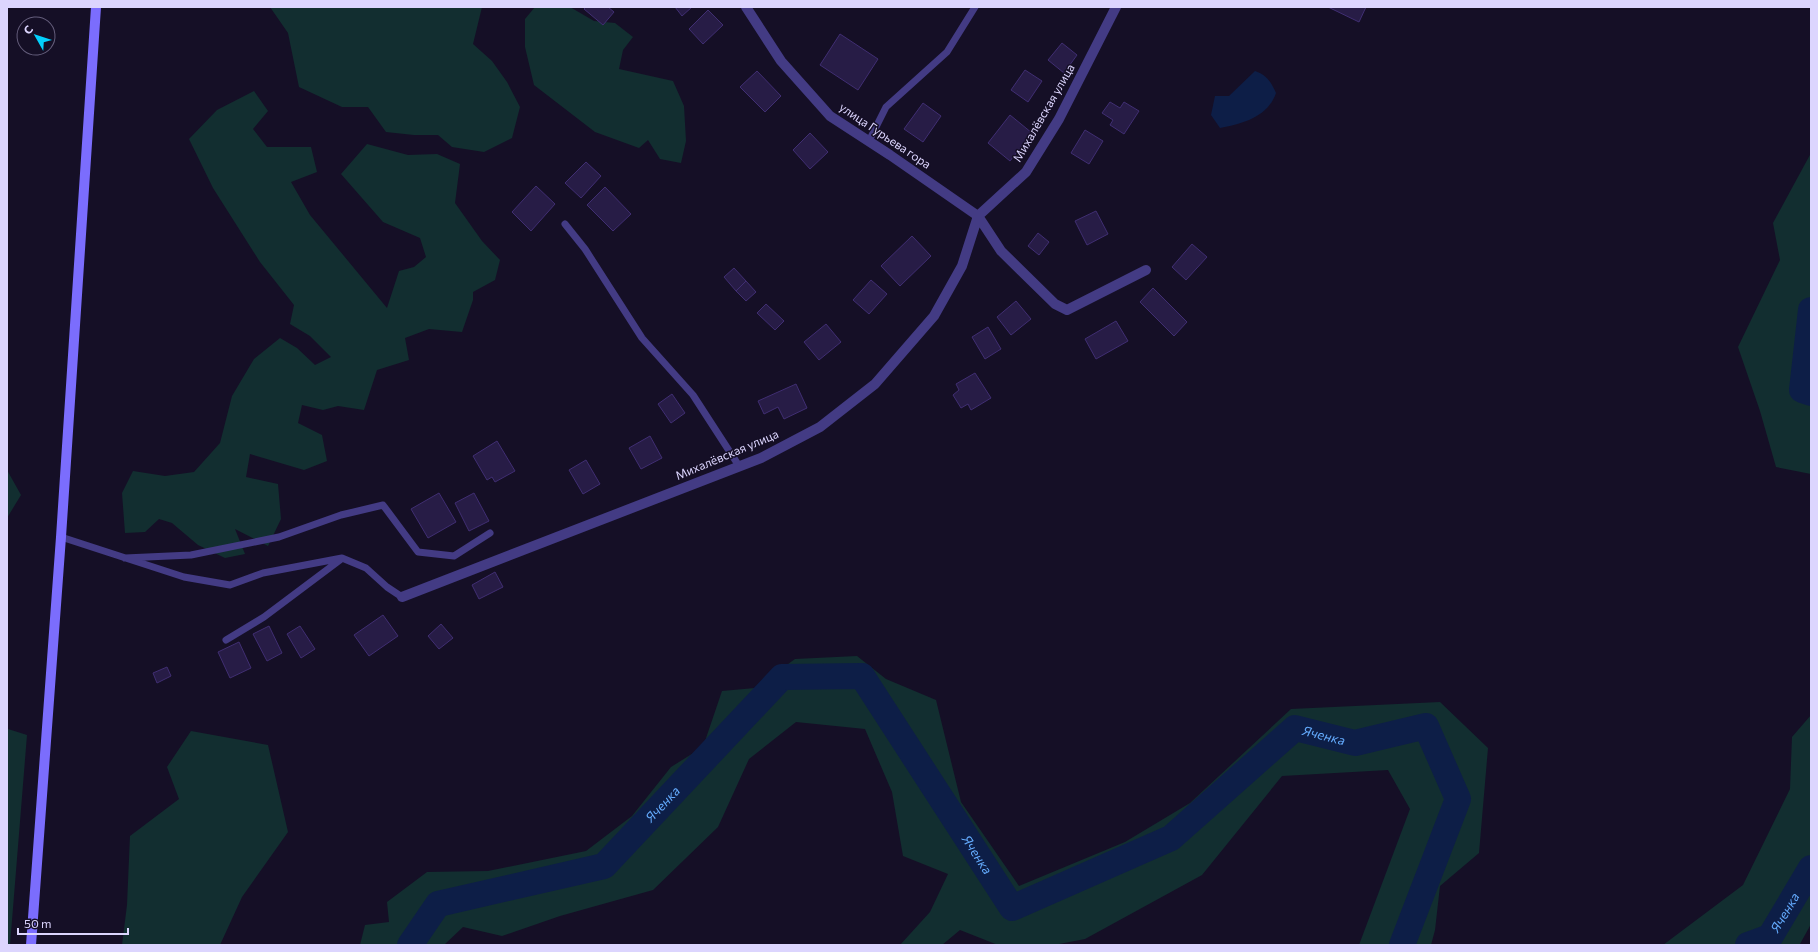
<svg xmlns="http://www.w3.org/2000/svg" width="1818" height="952" viewBox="0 0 1818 952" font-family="Commissioner,sans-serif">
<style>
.green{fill:#122e30}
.water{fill:#0d1e47}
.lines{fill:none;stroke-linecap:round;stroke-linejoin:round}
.river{stroke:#0d1e47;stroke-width:26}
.building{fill:#271c46;stroke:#402e72}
.service{stroke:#433b84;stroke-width:7}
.minor{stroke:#433b84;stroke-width:10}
.secondary{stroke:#7b6dfd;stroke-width:10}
.labels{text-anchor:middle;stroke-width:3;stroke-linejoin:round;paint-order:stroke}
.street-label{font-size:12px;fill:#dcd5fe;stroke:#150f26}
.water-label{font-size:13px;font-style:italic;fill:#64abfd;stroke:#150f26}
</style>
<rect width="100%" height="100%" fill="#150f26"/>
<path class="green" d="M270,7H482L473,44L492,61L507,82L520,107L512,138L484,152L452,147L438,135H414L386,132L368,107H342L299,87L288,33Z
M535,7H570L594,21L615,23L633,37L623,50L619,69L673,81L684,106L686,141L681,163L660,159L648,140L639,148L595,132L534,85L525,47V19Z
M254,91L268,111L253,129L267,147H311L317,172L291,182L310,215L387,308L399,271L414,267L426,257L420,238L383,222L341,174L367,144L408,155L437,154L460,164L455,203L482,241L500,260L495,280L473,292V300L462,332L429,329L405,338L409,360L377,370L364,410L338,406L323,410L302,405L298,423L322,435L327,461L304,470L250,454L246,477L278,484L281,519L268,546L235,529L245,554L225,558L198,545L172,523L159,519L145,532L125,533L122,493L133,471L165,476L194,472L220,443L232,396L254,359L280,338L297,348L315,365L331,357L310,336L290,324L294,305L260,262L213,188L189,139L217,110Z
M1811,153V474L1776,467L1760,411L1738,347L1780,260L1773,223Z
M7,470L21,495L7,518Z
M857,656L886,679L936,700L961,802L1019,886L1125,842L1190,803L1291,709L1440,702L1488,748L1479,853L1440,886L1435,930L1431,945H1359L1410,809L1388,770L1282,776L1202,875L1085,939L1054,945H998L960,930L942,945H900L930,912L948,874L903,856L892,792L865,729L796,722L749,759L718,827L653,890L560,916L502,936L463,927L444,945H360L365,925L389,922L387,902L427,872L488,871L586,851L632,816L671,767L703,747L722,691L755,688L795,659Z
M1811,715V924L1800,944L1663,945L1743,885L1790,789L1792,737Z
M8,729L27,735L10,945H7Z
M191,731L268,745L288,832L242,897L220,945H122L127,905L130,836L179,799L167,767Z"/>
<path class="water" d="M1255,71C1267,75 1271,82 1276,93C1268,117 1242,124 1220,128L1211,115L1215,96H1229Z"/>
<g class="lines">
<g class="river">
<path d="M1811,310L1802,390L1811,393"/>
<path id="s1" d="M410,945L438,904L604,866L782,677L862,676L1012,908L1171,838L1295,728L1355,743L1426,726L1458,799L1402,945"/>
<path id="s2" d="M1748,945L1770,937L1811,868"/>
</g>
</g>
<path class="building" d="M586,7H608L614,12L603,25L584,9Z
M675,7H692L682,16Z
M1328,7H1366L1359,22Z
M708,10L723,25L703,44L689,29Z
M840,34L878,59L858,90L820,65Z
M1062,43L1077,55L1064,73L1048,60Z
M1025,70L1042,81L1028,102L1011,90Z
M757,71L781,96L765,112L740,87Z
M1110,102L1120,108L1124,102L1139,111L1124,134L1110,125L1113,120L1102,113Z
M923,103L941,116L923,142L904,129Z
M1010,115L1032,133L1010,161L988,143Z
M1085,130L1103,141L1089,164L1071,153Z
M810,133L828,152L810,169L793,150Z
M586,162L601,176L581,198L565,183Z
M536,186L555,204L531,231L512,212Z
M605,187L631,214L613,231L587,205Z
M1096,211L1108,234L1087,245L1075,221Z
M1038,233L1049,242L1039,255L1028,246Z
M912,236L931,256L900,286L881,266Z
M1192,244L1207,257L1186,280L1172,267Z
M734,268L746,281L736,291L724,277Z
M871,280L887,294L869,314L853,300Z
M746,281L756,292L746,301L736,291Z
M1153,288L1187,322L1174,336L1140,302Z
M1016,301L1031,319L1011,335L997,317Z
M766,304L784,321L775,330L757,313Z
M1116,321L1128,341L1096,359L1085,339Z
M826,324L841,342L819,360L804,342Z
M988,327L1001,349L985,359L972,337Z
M975,373L991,398L971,410L968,404L961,408L953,395L959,390L956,384Z
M796,384L807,408L784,419L778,407L764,414L758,401Z
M672,394L685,413L671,423L658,404Z
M650,436L662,458L641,469L629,448Z
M497,441L515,471L495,482L492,477L487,480L473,456Z
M586,460L600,484L583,494L569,470Z
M439,493L456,522L428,538L411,509Z
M474,493L489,521L469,531L455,503Z
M495,572L503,587L479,599L472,585Z
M383,615L398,636L369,656L354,635Z
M441,624L453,638L439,649L428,636Z
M269,626L282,653L267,661L253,634Z
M300,626L315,649L301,658L287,634Z
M239,642L251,668L230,678L218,652Z
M167,667L171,676L157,683L153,673Z"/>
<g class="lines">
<path class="service" d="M869,141L886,107L947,52L975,7
M565,224L585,249L642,338L693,395L739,466
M61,537L184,577L230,585L263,573L342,558L366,568L387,587L402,597
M125,558L191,555L279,537L341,515L383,505L418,552L454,556L490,533
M226,640L264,617L340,560"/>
<path class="minor" d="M746,7L781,61L830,116L890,155L978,216L1001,251L1055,304L1067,310L1146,270
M402,597L761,458L820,427L875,384L934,316L962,266L978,216L1026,172L1059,119L1116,7"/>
<path class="secondary" d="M31,945L61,537L96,7"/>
</g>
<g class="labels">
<g class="street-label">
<text transform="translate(1044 113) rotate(-60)" y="4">Михалёвская улица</text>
<text transform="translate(885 136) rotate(34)" y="4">улица Гурьева гора</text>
<text transform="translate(727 455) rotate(-23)" y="4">Михалёвская улица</text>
</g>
<g class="water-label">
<text dy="5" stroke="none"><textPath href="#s1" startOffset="1205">Яченка</textPath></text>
<text dy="5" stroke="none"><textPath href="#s1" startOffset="305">Яченка</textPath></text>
<text dy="5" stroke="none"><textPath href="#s1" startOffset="772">Яченка</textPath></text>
<text dy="5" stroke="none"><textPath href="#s2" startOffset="52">Яченка</textPath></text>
</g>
</g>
<rect width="1818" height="952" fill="none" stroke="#dcd5fe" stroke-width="16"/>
<g transform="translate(36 36) rotate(309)"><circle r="19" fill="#150f26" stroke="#655e7c"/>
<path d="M0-3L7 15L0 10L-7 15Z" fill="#03d0fc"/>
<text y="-6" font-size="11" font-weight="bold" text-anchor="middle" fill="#dcd5fe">С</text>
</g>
<path d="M18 928v6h110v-6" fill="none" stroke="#dcd5fe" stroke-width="2"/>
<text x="24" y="928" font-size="12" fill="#dcd5fe" stroke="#150f26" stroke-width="3" paint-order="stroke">50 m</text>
</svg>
